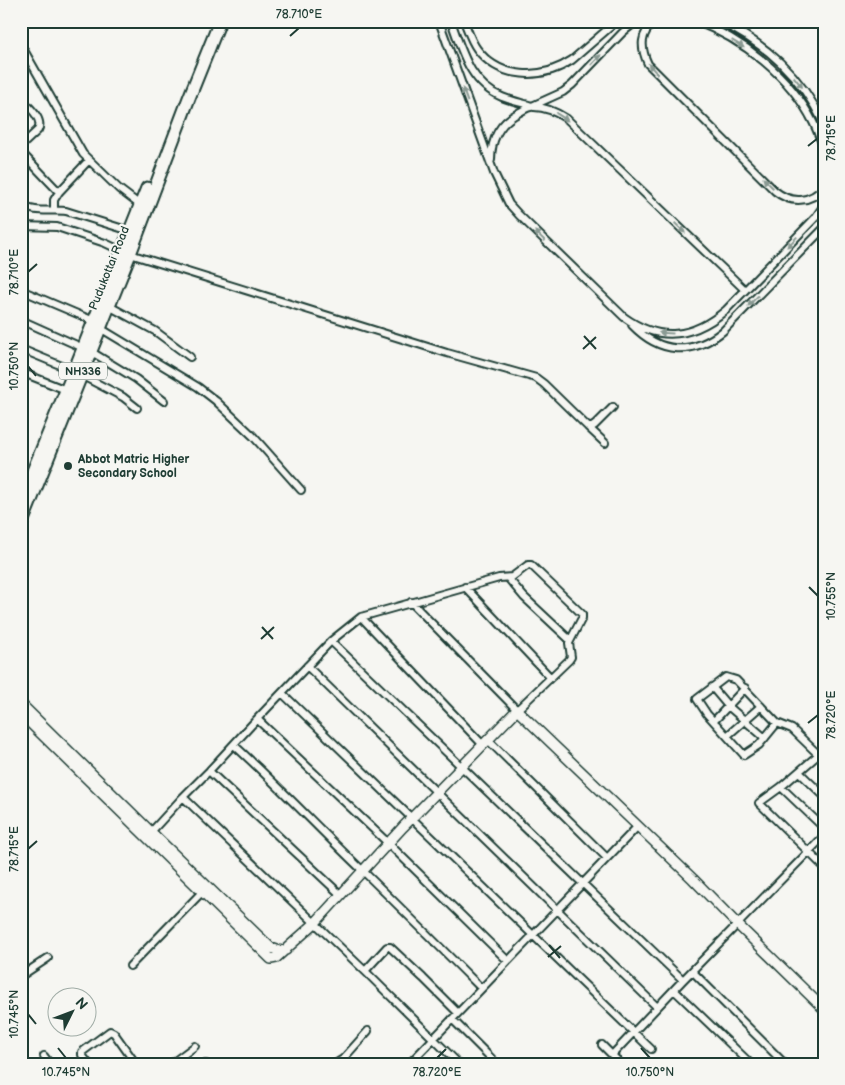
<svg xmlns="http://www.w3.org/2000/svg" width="845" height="1085" viewBox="0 0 845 1085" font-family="'Balsamiq Sans',sans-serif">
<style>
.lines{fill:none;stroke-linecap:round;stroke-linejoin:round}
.street-casing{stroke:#1f3d34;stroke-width:10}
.secondary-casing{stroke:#1f3d34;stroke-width:12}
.highway-casing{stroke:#1f3d34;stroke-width:15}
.street{stroke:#f6f6f2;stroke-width:6}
.secondary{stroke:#f6f6f2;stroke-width:9}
.highway{stroke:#f6f6f2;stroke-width:11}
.oneway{fill:#8a9a93}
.ticks{fill:none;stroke:#1f3d34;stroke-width:2}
.poi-dot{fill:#1f3d34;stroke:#f6f6f2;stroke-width:2}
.labels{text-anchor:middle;stroke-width:4.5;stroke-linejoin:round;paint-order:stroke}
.shield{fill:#f6f6f2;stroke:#60746d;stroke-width:1}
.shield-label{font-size:11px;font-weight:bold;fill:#1f3d34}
.street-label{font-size:12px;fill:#1f3d34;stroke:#f6f6f2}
.poi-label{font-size:12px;font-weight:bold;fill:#1f3d34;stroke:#f6f6f2;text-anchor:start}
.neatline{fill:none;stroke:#1f3d34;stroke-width:2}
.ticks-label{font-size:12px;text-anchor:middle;fill:#1f3d34}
</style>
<rect width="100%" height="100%" fill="#f6f6f2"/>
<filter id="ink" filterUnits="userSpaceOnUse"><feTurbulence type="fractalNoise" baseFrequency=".02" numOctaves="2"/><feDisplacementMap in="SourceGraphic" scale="10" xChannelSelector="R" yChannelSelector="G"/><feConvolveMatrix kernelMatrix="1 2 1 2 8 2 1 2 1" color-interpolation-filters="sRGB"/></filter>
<g filter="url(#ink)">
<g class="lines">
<g class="street-casing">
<path id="street" d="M439,21L494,173L509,204L519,215L624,317C660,343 693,338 726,310L815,218L824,205
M451,21C462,51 470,84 502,97C512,101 522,103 532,106L563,92L572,85L623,32L637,21
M464,21C468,31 471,41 477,49C500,80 542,80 572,60L617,21
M655,21C640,34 640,47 648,64L775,191C791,204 811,203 824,187
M695,21C743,39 790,76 813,122C817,130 820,139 824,147
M719,21C766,44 801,75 824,124
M21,45L83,154L119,189L140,205
M21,99C29,107 44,119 38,130L21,146
M21,152L59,192
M491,160C491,138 500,122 520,112C524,110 529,106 534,107C545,107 558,113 567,119L745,290
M21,204C33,214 52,209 66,211L130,231
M54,209V200L59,192L89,160
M21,226L57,227L105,243L122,251
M130,254L447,353L536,378L544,384L588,427H592L595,425L613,407
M21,290L94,321
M109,306L155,331L190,357
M21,320L90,351L136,379L164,401
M632,325C660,354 692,356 723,331L824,228
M100,328L198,387L216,401L253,436L301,490
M21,349L74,371
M21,372L66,390
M81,375L123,397L137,408
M588,427L605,443
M508,578L524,597L570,640
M465,587L550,677
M361,617L483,745
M331,641L683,980
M307,666L657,1007
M712,687L728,706L765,738
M282,693L651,1049
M257,719L388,843L508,961
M714,721L745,688
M777,723L759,745L744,755L707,714L697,699L726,677L736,680L777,723L792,729L824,760
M727,736L761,706
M488,740L607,858
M234,745C278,785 319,829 362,870C402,909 442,949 481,988
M818,755L781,787L759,803L824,867
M209,771L341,895
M799,772L824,796
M781,787L824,828
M183,797L365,971L459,1064
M151,832L183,797L209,771L257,719L331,641L361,617L499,578L512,577L528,565H531L582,614V618L569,643L571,657L569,660L517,710L411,602
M130,966L202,892
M365,971L387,947H390L423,978L458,1013
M692,971L785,1064
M21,976L48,958
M674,990L751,1064
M452,1019L497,1064
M602,1045L621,1064
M612,1055L683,980L824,836
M44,1056L50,1064
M89,1064L82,1055V1052L110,1031L114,1033L136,1064
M171,1064L195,1046
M205,1064H206
M335,1064L343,1059L368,1031
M409,1064L638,826"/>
</g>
<g class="secondary-casing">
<path id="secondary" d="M21,704L151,832L271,948L280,951L286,950
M21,714L271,959L276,958L315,923L403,827L517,710L693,879L737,924L824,1009"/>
</g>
<g class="highway-casing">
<path id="highway" d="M21,500L74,371L147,188
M21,525L130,254L189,98L220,21"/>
</g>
<use href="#street" class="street"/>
<use href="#secondary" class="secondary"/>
<use href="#highway" class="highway"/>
</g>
<defs><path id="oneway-solid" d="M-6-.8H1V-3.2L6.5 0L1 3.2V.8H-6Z" transform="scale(1.25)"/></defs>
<g class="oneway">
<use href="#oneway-solid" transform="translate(738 44) rotate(32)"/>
<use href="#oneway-solid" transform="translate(596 60) rotate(-47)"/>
<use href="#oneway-solid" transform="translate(653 69) rotate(-131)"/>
<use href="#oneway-solid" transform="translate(798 82) rotate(51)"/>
<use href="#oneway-solid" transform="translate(465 95) rotate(-110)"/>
<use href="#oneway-solid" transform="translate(562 117) rotate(33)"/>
<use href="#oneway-solid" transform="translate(768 183) rotate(-135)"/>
<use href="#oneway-solid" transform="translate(680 228) rotate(44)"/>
<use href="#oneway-solid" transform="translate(540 236) rotate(-136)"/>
<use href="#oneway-solid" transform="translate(792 242) rotate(134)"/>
<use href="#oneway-solid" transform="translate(753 301) rotate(134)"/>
<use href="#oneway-solid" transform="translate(666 333) rotate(-176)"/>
</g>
</g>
<path class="ticks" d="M290,36L299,28M808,146L818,138M28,272L37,264M584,336L596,349M583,349L596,337M28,366L36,376M809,587L818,596M262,627L273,639M261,639L274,627M808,723L818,715M28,849L37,841M549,945L560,958M548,957L561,946M28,1014L36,1024M58,1048L66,1058M641,1048L650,1058M437,1058L446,1049"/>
<circle class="poi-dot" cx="68" cy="466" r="5"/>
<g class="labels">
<rect class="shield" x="59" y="362.5" width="48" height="17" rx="4"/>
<g class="shield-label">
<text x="83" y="375">NH336</text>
</g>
<g class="street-label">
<text transform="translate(109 268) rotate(-68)" y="4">Pudukottai Road</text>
</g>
<g class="poi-label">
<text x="78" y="463">Abbot Matric Higher<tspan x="78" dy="14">Secondary School</tspan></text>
</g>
</g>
<rect width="845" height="1085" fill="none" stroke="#f6f6f2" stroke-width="55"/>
<g transform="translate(72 1012) rotate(48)"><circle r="24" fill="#f6f6f2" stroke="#a0aca6"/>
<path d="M0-4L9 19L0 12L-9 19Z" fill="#1f3d34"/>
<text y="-8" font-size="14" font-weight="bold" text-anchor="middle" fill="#1f3d34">N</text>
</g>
<rect x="28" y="28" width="790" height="1030" class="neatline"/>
<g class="ticks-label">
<text x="299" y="18">78.710°E</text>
<text transform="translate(831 138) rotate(-90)" y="4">78.715°E</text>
<text transform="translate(14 272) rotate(-90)" y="4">78.710°E</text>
<text transform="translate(14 366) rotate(-90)" y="4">10.750°N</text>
<text transform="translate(831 596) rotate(-90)" y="4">10.755°N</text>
<text transform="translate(831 715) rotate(-90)" y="4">78.720°E</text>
<text transform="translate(14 849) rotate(-90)" y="4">78.715°E</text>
<text transform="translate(14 1014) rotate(-90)" y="4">10.745°N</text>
<text x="66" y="1076">10.745°N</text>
<text x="437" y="1076">78.720°E</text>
<text x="650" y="1076">10.750°N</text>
</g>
</svg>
